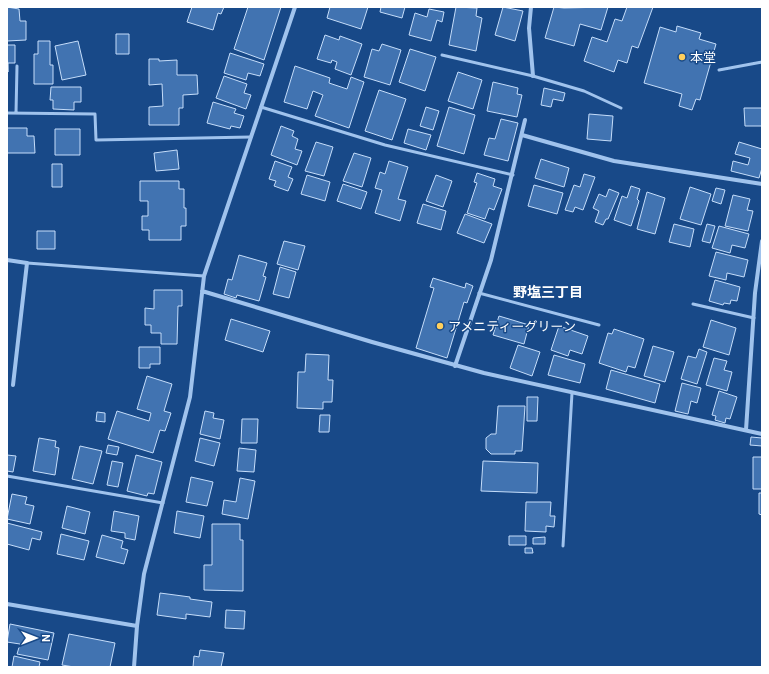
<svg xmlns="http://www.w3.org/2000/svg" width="769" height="674" viewBox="0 0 769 674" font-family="Roboto,'Noto Sans JP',sans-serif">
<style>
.building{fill:#4173b1;stroke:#c5ddfa}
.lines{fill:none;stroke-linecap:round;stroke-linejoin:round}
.service{stroke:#a0c3ed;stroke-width:3}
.minor{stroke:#a0c3ed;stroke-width:4}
.poi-dot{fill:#ffcf5c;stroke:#184988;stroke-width:1.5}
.labels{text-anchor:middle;stroke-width:3;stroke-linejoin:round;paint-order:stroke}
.poi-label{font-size:13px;fill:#fff;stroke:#184988;text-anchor:start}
.neighbourhood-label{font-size:14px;font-weight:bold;fill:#fff;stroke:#184988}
</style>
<rect width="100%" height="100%" fill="#184988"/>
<path class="building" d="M7,7L19,9L20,21H26V40L7,41Z
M192,7H224L221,14L218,13L213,30L187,22Z
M248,7H281L264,60L234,49Z
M330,7H368L361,29L327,18Z
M381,7H405L402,18L380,12Z
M456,7L477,8L476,16L482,18L476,51L449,45Z
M503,7L523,11L515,41L495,35Z
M554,7L564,8L608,7L601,30L580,24L574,46L545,38Z
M627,7H653L638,48L632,46L627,63L618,60L614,72L584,61L592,37L607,42L615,19L622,21Z
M429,9L444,12L442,22L437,20L431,41L409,35L415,13L427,17Z
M677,26L701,33L699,39L716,44L700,100L696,99L692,110L679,106L682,94L644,83L660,27L676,32Z
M116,34H129V54H116Z
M325,35L339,40L340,36L362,44L351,75L335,69L337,62L332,60L331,63L317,59Z
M38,41H50V65H53V84H34V54H38Z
M78,41L86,75L62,80L55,46Z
M382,44L401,50L390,85L364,77L372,49L379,51Z
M7,45H15V63H8V72Z
M410,49L436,57L425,91L399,82Z
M230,53L264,64L260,76L248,73L246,80L224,73Z
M149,59H159V61L177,60V75H197L198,94L183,95V108H179V125H149V107L163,106L162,84L149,85Z
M295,66L330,78L329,83L347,89L351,77L364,82L349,128L315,116L323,95L313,91L307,109L284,102Z
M458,72L482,80L473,109L448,101Z
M224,76L247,84L244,93L251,95L246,109L216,98Z
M493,82L518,88L517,94L522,95L517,117L487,111Z
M51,87H81V102H74V110L53,109V100H50Z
M544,88L565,93L563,101L553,99L551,107L541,105Z
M379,90L406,99L392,140L365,131Z
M213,102L236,109L234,113L244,116L240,128L231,126L230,129L207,123Z
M426,107L439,111L433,130L420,126Z
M449,107L475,115L464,154L437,146Z
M744,108H762V126H745Z
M589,114L613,116L611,141L587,139Z
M501,119L518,123L508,161L484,155L489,138L495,139Z
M281,126L294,131L292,136L298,139L295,149L302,151L297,165L271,155Z
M7,128H27V136H34L35,153H7Z
M55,129H80V155H55Z
M408,129L431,135L426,150L404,143Z
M316,142L333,147L324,176L305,171Z
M739,142L762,149V168L759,178L731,171L733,161L748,165L750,158L735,154Z
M177,150L179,169L156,171L154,153Z
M354,153L371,158L362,187L343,181Z
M541,159L569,168L564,187L535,178Z
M275,161L292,167L288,177L293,179L288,191L274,186L276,181L269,179Z
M389,161L408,167L398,199L406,201L400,221L375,213L382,190L375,188L380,172L385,174Z
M52,164H62V187H52Z
M477,173L495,179L493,186L502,189L494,210L489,208L485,219L467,213L477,183L474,182Z
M584,174L595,177L583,210L575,207L573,212L565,210L574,185L580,187Z
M307,175L330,182L325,201L301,194Z
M436,175L452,181L443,207L426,201Z
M140,181H179V189H184V208H186V226H181V240H149V230H142V216H148V201H140Z
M343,184L367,192L361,209L337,201Z
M534,185L563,193L557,214L528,206Z
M631,186L640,189L637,199L639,201L631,226L614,220L622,196L627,198Z
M690,187L711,194L701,225L680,219Z
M716,188L725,190L721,204L712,201Z
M609,189L619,193L608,219H606L603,225L595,222L599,211L593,208L599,194L606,197Z
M647,192L665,198L655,234L637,229Z
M733,195L750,199L747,210L753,211L748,231L725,226Z
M423,204L446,211L441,230L417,223Z
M465,214L492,224L484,243L457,233Z
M674,224L694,229L690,247L669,242Z
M707,224L715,226L710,243L702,241Z
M719,226L749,234L745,248L732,245L730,253L712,248Z
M37,231H55V249H37Z
M284,241L305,246L298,270L277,264Z
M716,252L748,260L744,277L727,273L726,280L709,276Z
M239,255L267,263L263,276L266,277L259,301L237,295L236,298L224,294L228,279L232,280Z
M280,267L296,272L289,298L273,294Z
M433,278L465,288L466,283L473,286L467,303L464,302L447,358L416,348L434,288L430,287Z
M715,280L740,287L737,301L731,300L730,304L724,303L723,305L709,301Z
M154,290H182V306H178L177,344H161V333H151V325H145V308L154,309Z
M499,316L529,325L524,344L493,335Z
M231,319L270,331L263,352L225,340Z
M711,320L736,328L729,355L703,347Z
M559,326L588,336L582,354L570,350L568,356L551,350Z
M614,329L644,339L635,368L628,366L626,372L599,363L608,333L612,334Z
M518,345L540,352L532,376L510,368Z
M653,346L674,352L665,382L644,376Z
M139,347H160V364H150V368H139Z
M699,349L707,352L697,384L681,379L688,356L696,358Z
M306,354L329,355L328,380H333L332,402H323V409L297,408L298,372H305Z
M554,355L585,364L580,383L548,375Z
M714,358L727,361L724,370L732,372L727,391L706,385Z
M611,370L660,384L655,403L606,389Z
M147,376L172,384L164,411L171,413L165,431L160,430L153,453L108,439L117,411L149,421L151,413L137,409Z
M682,383L701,388L697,403L691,401L688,414L675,411Z
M719,391L737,397L730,419L726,418L725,423L715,420L716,416L712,415Z
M527,397H538L537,421H527Z
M498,406H525L522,451H515V454H491L486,449V438L491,434H496Z
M205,411L214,413L213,418L224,420L220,439L200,434Z
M97,412L105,413V422L96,421Z
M320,415H330L329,432H319Z
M242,419H258L257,443H241Z
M751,437L762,438V446L750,445Z
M39,438L56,441L55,447L59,448L55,475L33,471Z
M200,438L220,443L214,466L195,461Z
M108,445L119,447L117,455L106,453Z
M80,446L102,451L93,484L72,479Z
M239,448L256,450L254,472L237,471Z
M7,455L16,456L13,472L7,471Z
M136,455L162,462L154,494L148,493L147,496L127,491Z
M753,457H762V489H753Z
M112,461L123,463L118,487L107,485Z
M483,461L538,463L537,493L481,491Z
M191,477L213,482L207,506L186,502Z
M240,478L255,481L248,519L222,514L224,500L236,502Z
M759,493H762V515L759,514Z
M12,494L27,497L25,504L34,506L30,524L7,519Z
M526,502H551L550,516H555L554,527L546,526V532L525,531Z
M67,506L90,512L85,534L62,528Z
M114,511L139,516L135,540L125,538V533L111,531Z
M177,511L204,516L200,538L174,533Z
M7,523L42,532L40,540L32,538L29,550L7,544Z
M212,524H240V540H243V591L204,590V565H212Z
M61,534L89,541L84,560L57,554Z
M102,535L123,541L121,548L128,550L124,564L96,557Z
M509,536H526V545H509Z
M545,537V544H533V538Z
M525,548H532L533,553H525Z
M160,593L190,597V599L212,602L210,617L186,614V619L157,615Z
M226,610L245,611L244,629L225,628Z
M10,624L54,633L48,660L17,654L20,644L7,642Z
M69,634L115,643L110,667H74L62,665Z
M200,650L224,653L221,667H193L194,656L199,657Z
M14,656L40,662L39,667H12Z"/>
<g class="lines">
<path class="service" d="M442,55L533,76L584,91L621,108
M719,70L762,62
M261,107L385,145L513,175
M7,113L95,114L96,140L251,137
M16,113L17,66
M27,263L204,276
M479,293L599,325
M693,304L754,318
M7,476L163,503
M563,546L572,393"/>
<path class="minor" d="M531,7L529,28L533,76
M522,135L614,161L762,184
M7,260L27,263L13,385
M202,291L372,342L484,373L762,434
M455,366L491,260L525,120
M746,430L755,293L762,241
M7,604L137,626
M134,667L137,626L144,574L190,397L204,276L295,7"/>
</g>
<g class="poi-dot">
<circle cx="682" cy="57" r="4"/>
<circle cx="440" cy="326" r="4"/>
</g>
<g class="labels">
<g class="poi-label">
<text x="690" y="62">本堂</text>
<text x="448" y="331">アメニティーグリーン</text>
</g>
<g class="neighbourhood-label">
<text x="548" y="297">野塩三丁目</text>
</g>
</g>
<rect width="769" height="674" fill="none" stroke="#ffffff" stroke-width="16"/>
<g transform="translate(36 638) rotate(90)" stroke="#184988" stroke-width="3" paint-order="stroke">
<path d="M0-3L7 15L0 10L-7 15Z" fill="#ffffff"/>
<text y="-6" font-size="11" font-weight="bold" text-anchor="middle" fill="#ffffff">N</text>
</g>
</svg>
